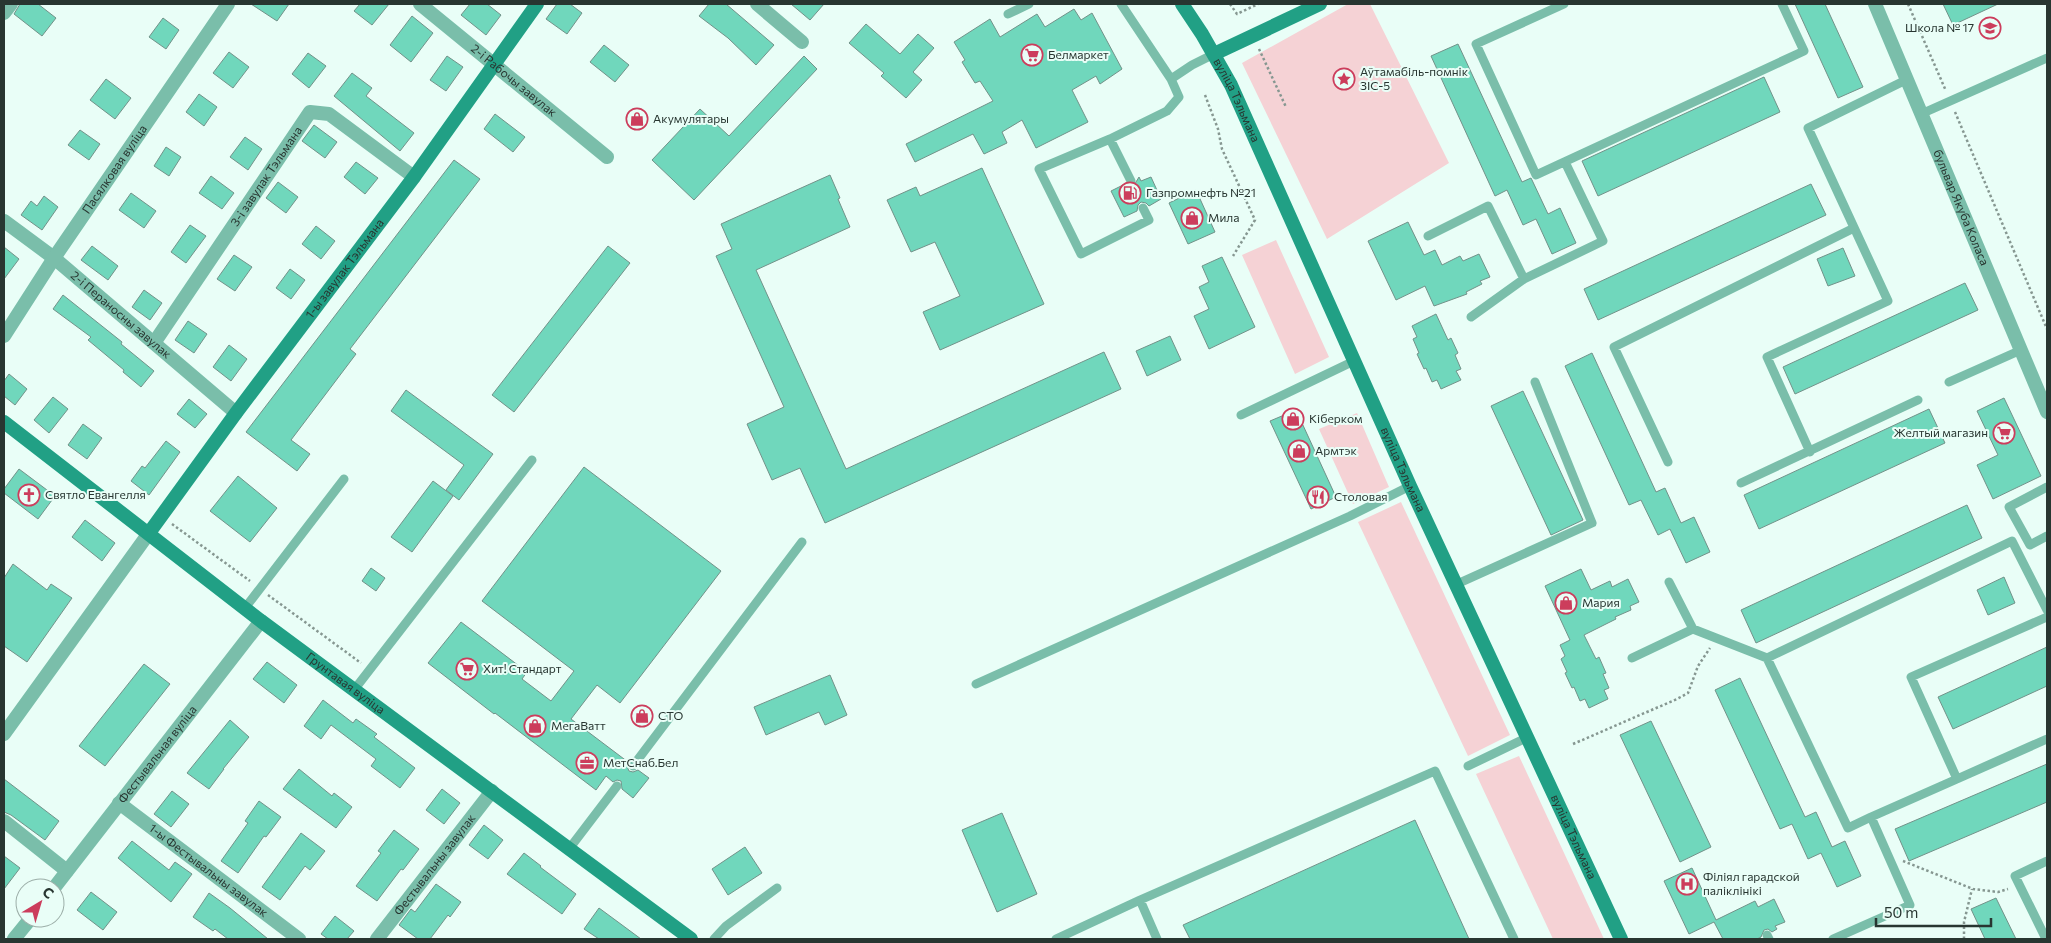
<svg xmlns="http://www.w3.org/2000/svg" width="2051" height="943" viewBox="0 0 2051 943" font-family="Commissioner,sans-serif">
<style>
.green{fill:#f5d2d5}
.building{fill:#70d7bc;stroke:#729289}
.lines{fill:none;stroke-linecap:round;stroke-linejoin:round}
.path{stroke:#869791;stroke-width:2.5;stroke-dasharray:2.5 2.5;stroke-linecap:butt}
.service{stroke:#7abeaa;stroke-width:9}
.minor{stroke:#7abeaa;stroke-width:14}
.tertiary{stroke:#7abeaa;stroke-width:14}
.secondary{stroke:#21a085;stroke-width:14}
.labels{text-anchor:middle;stroke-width:4;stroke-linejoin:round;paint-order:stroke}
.poi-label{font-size:12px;fill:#283631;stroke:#e9fef7;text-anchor:start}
.street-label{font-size:12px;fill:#283631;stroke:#e9fef7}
</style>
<rect width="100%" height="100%" fill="#e9fef7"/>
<path class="green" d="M1348,4H1370L1449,163L1327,239L1242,63Z
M1276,240L1329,357L1295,374L1242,255Z
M1357,413L1389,487L1353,504L1319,429Z
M1401,502L1510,735L1468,756L1358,522Z
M1519,756L1604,939H1553L1476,774Z"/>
<path class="building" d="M20,4H38L56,18L42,36L14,14Z
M251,4H289L277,21Z
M360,4H389L372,25L354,11Z
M470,4H487L501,15L486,35L461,15Z
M557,4H570L582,13L567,34L546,19Z
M709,4H726L774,45L756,65L728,38L699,16Z
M791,4H824L810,20Z
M1795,4H1825L1863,87L1838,98Z
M1943,4H1998L1953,25Z
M1074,9L1081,20L1092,13L1122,69L1100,84L1096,76L1072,90L1088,122L1036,148L1022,120L1002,132L1007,143L984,154L973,134L915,162L906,144L993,101L980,81L975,83L962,62L965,60L954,42L990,19L1000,37L1037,14L1045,27Z
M412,16L433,33L411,62L390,45Z
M163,18L179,30L166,49L149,37Z
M866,24L900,54L918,34L934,48L913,72L922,80L906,98L881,76L884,73L849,43Z
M1458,44L1522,182L1531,178L1532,180L1548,214L1560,208L1576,243L1552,254L1536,219L1523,225L1507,190L1495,196L1431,56Z
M604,45L629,65L615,82L590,62Z
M229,52L249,67L233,88L213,73Z
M308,53L326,66L309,88L292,74Z
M447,56L463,67L446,91L430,80Z
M804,56L817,69L694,200L652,160L700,109L729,136Z
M352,73L372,88L366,96L414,133L400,151L334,96Z
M1764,77L1780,112L1598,196L1582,161Z
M106,79L131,98L115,119L90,100Z
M199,94L217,107L204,126L186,112Z
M495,114L525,137L513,152L484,129Z
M314,125L337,142L325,158L302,141Z
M80,130L100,144L89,160L68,145Z
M245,137L262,149L248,170L230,157Z
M166,147L181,157L169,176L154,166Z
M454,160L480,179L350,349L356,354L291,440L310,454L297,471L246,432Z
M356,162L378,178L365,194L344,177Z
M982,168L1044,304L940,350L923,312L960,296L935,242L911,252L887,200L916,187L920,196Z
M830,175L840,198L838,199L850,227L756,270L846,469L1104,352L1121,389L825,523L800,468L772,480L747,424L784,407L716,256L732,249L721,224Z
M211,176L234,193L222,209L199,193Z
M1139,177L1141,181L1151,177L1161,199L1149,206L1146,203L1141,202L1138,205L1137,211L1124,217L1111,191L1125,184L1128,186L1133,187Z
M278,182L298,197L286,213L266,198Z
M1811,184L1826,215L1598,320L1584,289Z
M1196,190L1215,232L1188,244L1169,203Z
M131,193L156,211L144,228L119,210Z
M44,196L58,207L42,230L21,215L31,201L37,206Z
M1408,222L1424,255L1435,250L1442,265L1460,256L1463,261L1479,254L1490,277L1480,281L1482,284L1466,292L1467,294L1434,306L1425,286L1396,300L1368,241Z
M190,225L206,236L186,263L171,252Z
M316,226L335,241L321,259L302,244Z
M92,246L118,266L108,280L81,260Z
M608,246L630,263L514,412L492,395Z
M4,247L19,259L4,279Z
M1843,248L1855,276L1828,286L1817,259Z
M234,255L252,267L235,291L217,279Z
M1222,257L1255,327L1209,349L1194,316L1209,309L1199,287L1209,282L1202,266Z
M290,269L305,280L291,299L276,288Z
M1965,283L1978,310L1795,394L1783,367Z
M144,290L162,303L150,320L132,307Z
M63,295L122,342L121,344L154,371L141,387L123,372L124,370L88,340L91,337L53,309Z
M1436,314L1448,340L1451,338L1458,353L1455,355L1461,369L1456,371L1461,380L1441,389L1437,380L1432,382L1426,368L1424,369L1417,354L1419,353L1413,339L1417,337L1412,326Z
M188,321L207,334L194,353L175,340Z
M1170,336L1181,360L1147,376L1136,351Z
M229,345L247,359L231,381L213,367Z
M1592,353L1656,492L1665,488L1681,523L1694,517L1710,552L1686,563L1670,529L1658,535L1641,500L1629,505L1565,366Z
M9,374L27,389L15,405L4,396V381Z
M406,390L493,454L459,500L446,490L464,465L391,411Z
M1523,391L1583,520L1551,535L1491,406Z
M53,397L68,409L49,433L34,420Z
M2004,398L2041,476L1993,499L1977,465L1998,455L1977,411Z
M189,399L207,414L195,428L177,414Z
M1929,409L1945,443L1759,529L1744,495Z
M1296,410L1336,497L1311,509L1270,421Z
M83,424L102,438L87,459L68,445Z
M166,441L180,452L149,495L131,481L142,466L145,468Z
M584,467L721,571L620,703L597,685L571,719L628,762L627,766L629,771L633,772L638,770L649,778L633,798L622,789L621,781L617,780L613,782L606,776L596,790L495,713L494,714L428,663L461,622L527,672L522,679L551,701L574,671L482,601Z
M19,469L55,496L38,519L4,493V489Z
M238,476L277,508L250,542L210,511Z
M433,481L453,496L412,552L391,537Z
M1967,505L1982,538L1756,643L1741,610Z
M85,520L115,543L102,561L72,537Z
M13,564L47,590L51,584L72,598L27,662L4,646V578Z
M371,568L385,578L376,591L362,581Z
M1581,569L1591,590L1610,581L1612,587L1628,579L1639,602L1630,606L1631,610L1615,617L1616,619L1584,635L1596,659L1599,657L1606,673L1603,674L1609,688L1604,690L1608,699L1589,708L1585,699L1580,701L1574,687L1572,688L1565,673L1567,672L1561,659L1565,656L1560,645L1570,640L1545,586Z
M2004,577L2015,603L1988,615L1977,590Z
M2047,647V686L1953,729L1938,697Z
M267,662L297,685L284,703L253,679Z
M144,664L170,684L105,766L79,746Z
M830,675L847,715L825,725L819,712L766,735L754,707Z
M1740,678L1805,817L1816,812L1832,847L1845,841L1861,876L1837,887L1821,853L1808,859L1792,824L1780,829L1715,690Z
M323,700L353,723L356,719L377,734L374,737L415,768L400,788L371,766L376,759L331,725L321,739L304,726Z
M230,720L249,737L223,769H224L209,789L187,773Z
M1651,721L1711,847L1680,862L1620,735Z
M2047,764V802L1909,861L1895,829Z
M299,769L332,796L334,793L352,807L336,828L283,789Z
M4,779L59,821L45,840L11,815L4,812Z
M442,789L460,803L444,824L426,810Z
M172,791L189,804L171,827L154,814Z
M259,801L281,817L266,837L264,836L238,873L221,861L248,823L245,821Z
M1002,813L1037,894L997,912L962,830Z
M1415,820L1469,939H1190L1183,925Z
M484,825L503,840L488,859L469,845Z
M394,830L419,849L403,870L401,869L377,901L356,886L381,853L378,851Z
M301,833L325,851L310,870L305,866L280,900L262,887Z
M132,841L169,870L175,862L192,874L171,902L118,858Z
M745,847L762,873L728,895L712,869Z
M524,853L541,866L540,867L576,894L562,914L507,874Z
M4,856L20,868L4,889Z
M1692,868L1716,920L1755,901L1758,907L1774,899L1785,922L1775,926L1777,929L1772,932L1768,929L1764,930L1761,937L1757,939H1723L1714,922L1689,934L1664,881Z
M436,884L461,902L450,917L448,915L430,939H418L399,925L411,909L415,912Z
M91,892L117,912L103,930L77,910Z
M209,893L230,908L268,939H228L215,929L213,931L193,917Z
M1996,898L2016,939H1985L1971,909Z
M599,908L618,922L641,939H599L584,929Z
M335,916L354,931L347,939H328L321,934Z"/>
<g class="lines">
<path class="path" d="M1230,4L1237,14L1258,4
M1908,4L1946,91
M1259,49L1286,107
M1205,95L1218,129L1222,149L1255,220L1233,256
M1955,112L2047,329
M172,524L250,581
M268,595L361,663
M1573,744L1677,699L1688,693L1698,666L1710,648
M1903,861L1973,889L1998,892L2008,889
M1964,939V922L1972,889"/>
<path class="service" d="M1121,4L1171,79
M1564,4L1476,44L1536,175L1804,51L1782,4
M1008,14L1029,4
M1921,114L2047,58
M1110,139L1131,181
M1143,208L1149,220L1081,254L1039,169L1110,139L1167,111L1179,97L1171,79L1192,65L1214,54
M1428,236L1488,206L1524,279
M1471,317L1524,279L1603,241L1565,162
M1949,382L2021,350
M1241,415L1354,361
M1810,452L1767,357L1888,301L1808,128L1906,80
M1668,462L1614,347L1854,228
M1741,483L1918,400
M2047,487L2009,507L2030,545L2047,536
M1669,582L1693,629
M1457,584L1592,523L1535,382
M245,608L344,479
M1632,658L1693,629L1767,658
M976,684L1350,516L1410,486
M354,690L532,460
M633,766L802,542
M1468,766L1526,738
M1957,779L2047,739
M1871,817L1848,828L1767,658L2012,541L2047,610
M569,849L617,786
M1140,900L1435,771L1514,939
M1767,935L1769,939
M714,939L726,926L777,888
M1056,939L1140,900L1157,939
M1833,939L1910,905L1871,817L1957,779L1911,677L2047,617
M2046,939L2015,876L2047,861"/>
<g class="minor">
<path id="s1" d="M420,4L607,157"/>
<path d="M757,4L802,42"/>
<path id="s2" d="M1875,4L2047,412"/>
<path d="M4,13L11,4"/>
<path id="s3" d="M4,221L54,258L236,413"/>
<path id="s4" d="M4,336L54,258L228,4"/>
<path id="s5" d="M154,343L310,112L329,114L414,177"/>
<path d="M4,734L149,533"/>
<path id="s6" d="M119,803L299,939"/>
<path d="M4,821L67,871"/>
<path id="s7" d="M377,939L492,791"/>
</g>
<g class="tertiary">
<path id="s8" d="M54,888L261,621"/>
<path d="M14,939L31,918"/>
</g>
<g class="secondary">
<path id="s9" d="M1182,4L1202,34L1231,85L1410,486L1621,939"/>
<path d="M1214,54L1320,4"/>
<path id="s10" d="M4,422L261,621L691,939"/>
<path id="s11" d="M149,533L236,413L414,177L537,4"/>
</g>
</g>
<defs>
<g id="school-ring" transform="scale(1.125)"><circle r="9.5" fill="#e9fef7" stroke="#cc3d5c" stroke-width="1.5"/><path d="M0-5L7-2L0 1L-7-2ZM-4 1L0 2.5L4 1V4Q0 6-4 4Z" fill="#cc3d5c"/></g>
<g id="supermarket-ring" transform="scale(1.125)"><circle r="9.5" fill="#e9fef7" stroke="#cc3d5c" stroke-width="1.5"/><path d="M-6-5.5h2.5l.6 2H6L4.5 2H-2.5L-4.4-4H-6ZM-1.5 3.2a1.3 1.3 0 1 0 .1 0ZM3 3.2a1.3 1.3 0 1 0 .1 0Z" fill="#cc3d5c"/></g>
<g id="sight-ring" transform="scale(1.125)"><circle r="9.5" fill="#e9fef7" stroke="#cc3d5c" stroke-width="1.5"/><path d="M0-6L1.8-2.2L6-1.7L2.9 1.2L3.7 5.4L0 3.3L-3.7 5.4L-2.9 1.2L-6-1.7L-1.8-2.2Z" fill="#cc3d5c"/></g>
<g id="shop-ring" transform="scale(1.125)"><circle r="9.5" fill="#e9fef7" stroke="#cc3d5c" stroke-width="1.5"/><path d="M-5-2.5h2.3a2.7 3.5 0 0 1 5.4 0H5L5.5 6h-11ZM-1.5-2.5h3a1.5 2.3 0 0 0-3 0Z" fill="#cc3d5c"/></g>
<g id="fuel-ring" transform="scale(1.125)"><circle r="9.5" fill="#e9fef7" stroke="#cc3d5c" stroke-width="1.5"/><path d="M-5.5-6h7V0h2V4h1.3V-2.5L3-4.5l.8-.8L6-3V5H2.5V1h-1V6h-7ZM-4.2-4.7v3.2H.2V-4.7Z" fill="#cc3d5c"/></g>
<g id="church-ring" transform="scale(1.125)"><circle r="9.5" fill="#e9fef7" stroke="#cc3d5c" stroke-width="1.5"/><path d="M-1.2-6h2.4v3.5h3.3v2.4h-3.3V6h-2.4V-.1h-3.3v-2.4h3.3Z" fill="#cc3d5c"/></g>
<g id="restaurant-ring" transform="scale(1.125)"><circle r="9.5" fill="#e9fef7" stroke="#cc3d5c" stroke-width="1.5"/><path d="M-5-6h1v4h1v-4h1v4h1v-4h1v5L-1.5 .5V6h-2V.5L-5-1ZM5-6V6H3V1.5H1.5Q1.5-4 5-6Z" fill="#cc3d5c"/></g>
<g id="office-ring" transform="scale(1.125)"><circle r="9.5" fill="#e9fef7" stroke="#cc3d5c" stroke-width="1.5"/><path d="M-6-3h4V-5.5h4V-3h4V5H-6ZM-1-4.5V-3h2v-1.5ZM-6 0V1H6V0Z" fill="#cc3d5c"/></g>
<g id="hospital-ring" transform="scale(1.125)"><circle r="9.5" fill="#e9fef7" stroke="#cc3d5c" stroke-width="1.5"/><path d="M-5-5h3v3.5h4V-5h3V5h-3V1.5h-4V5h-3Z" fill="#cc3d5c"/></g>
</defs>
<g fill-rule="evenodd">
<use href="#school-ring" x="1990" y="28"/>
<use href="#supermarket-ring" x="1032" y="55"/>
<use href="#sight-ring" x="1344" y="79"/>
<use href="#shop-ring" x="637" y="119"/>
<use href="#fuel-ring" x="1130" y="193"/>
<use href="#shop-ring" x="1192" y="218"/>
<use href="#shop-ring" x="1293" y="419"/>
<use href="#supermarket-ring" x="2004" y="433"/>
<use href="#shop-ring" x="1299" y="451"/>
<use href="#church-ring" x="29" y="495"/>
<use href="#restaurant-ring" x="1318" y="497"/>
<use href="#shop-ring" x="1566" y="603"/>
<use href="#supermarket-ring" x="467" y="669"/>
<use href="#shop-ring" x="642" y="716"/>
<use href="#shop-ring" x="535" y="726"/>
<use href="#office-ring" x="587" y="763"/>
<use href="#hospital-ring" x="1687" y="884"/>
</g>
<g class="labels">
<g class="poi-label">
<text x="1974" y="32" text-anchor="end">Школа № 17</text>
<text x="1048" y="59">Белмаркет</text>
<text x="1360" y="76">Аўтамабіль-помнік<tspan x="1360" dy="14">ЗІС-5</tspan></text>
<text x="653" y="123">Акумулятары</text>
<text x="1146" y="197">Газпромнефть №21</text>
<text x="1208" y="222">Мила</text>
<text x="1309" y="423">Кіберком</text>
<text x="1988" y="437" text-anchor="end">Желтый магазин</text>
<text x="1315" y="455">Армтэк</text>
<text x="45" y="499">Святло Евангелля</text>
<text x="1334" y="501">Столовая</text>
<text x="1582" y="607">Мария</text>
<text x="483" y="673">Хит! Стандарт</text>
<text x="658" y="720">СТО</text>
<text x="551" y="730">МегаВатт</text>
<text x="603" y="767">МетСнаб.Бел</text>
<text x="1703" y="881">Філіял гарадской<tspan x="1703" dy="14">паліклінікі</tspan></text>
</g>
<g class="street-label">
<text dy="4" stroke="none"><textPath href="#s1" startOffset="121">2-і Рабочы завулак</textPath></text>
<text dy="4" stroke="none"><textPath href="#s9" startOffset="111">вуліца Тэльмана</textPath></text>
<text dy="4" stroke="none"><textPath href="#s4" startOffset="200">Пасялковая вуліца</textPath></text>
<text dy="4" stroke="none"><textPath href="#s5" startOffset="201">3-і завулак Тэльмана</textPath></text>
<text dy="4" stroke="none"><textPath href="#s2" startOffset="221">бульвар Якуба Коласа</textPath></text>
<text dy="4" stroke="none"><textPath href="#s11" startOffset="329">1-ы завулак Тэльмана</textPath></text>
<text dy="4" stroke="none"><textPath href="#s3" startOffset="150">2-і Пераносны завулак</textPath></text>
<text dy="4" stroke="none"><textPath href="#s9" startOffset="516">вуліца Тэльмана</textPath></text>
<text dy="4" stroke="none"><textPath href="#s10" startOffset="430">Грунтавая вуліца</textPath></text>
<text dy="4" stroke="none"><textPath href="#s8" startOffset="169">Фестывальная вуліца</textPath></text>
<text dy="4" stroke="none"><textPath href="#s9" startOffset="921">вуліца Тэльмана</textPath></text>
<text dy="4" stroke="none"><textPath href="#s7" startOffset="94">Фестывальны завулак</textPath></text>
<text dy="4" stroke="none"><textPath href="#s6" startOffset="112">1-ы Фестывальны завулак</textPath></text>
</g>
</g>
<rect width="2051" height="943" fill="none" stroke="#283631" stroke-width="10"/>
<g transform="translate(40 903) rotate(38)"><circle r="24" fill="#e9fef7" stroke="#9caea8"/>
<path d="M0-4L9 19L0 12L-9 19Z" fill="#cc3d5c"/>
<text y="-8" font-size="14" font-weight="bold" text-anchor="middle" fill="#283631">С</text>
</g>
<path d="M1876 918v8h115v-8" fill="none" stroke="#283631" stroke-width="2.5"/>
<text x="1884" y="918" font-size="15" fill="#283631" stroke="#e9fef7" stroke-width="4" paint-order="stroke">50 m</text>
</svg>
